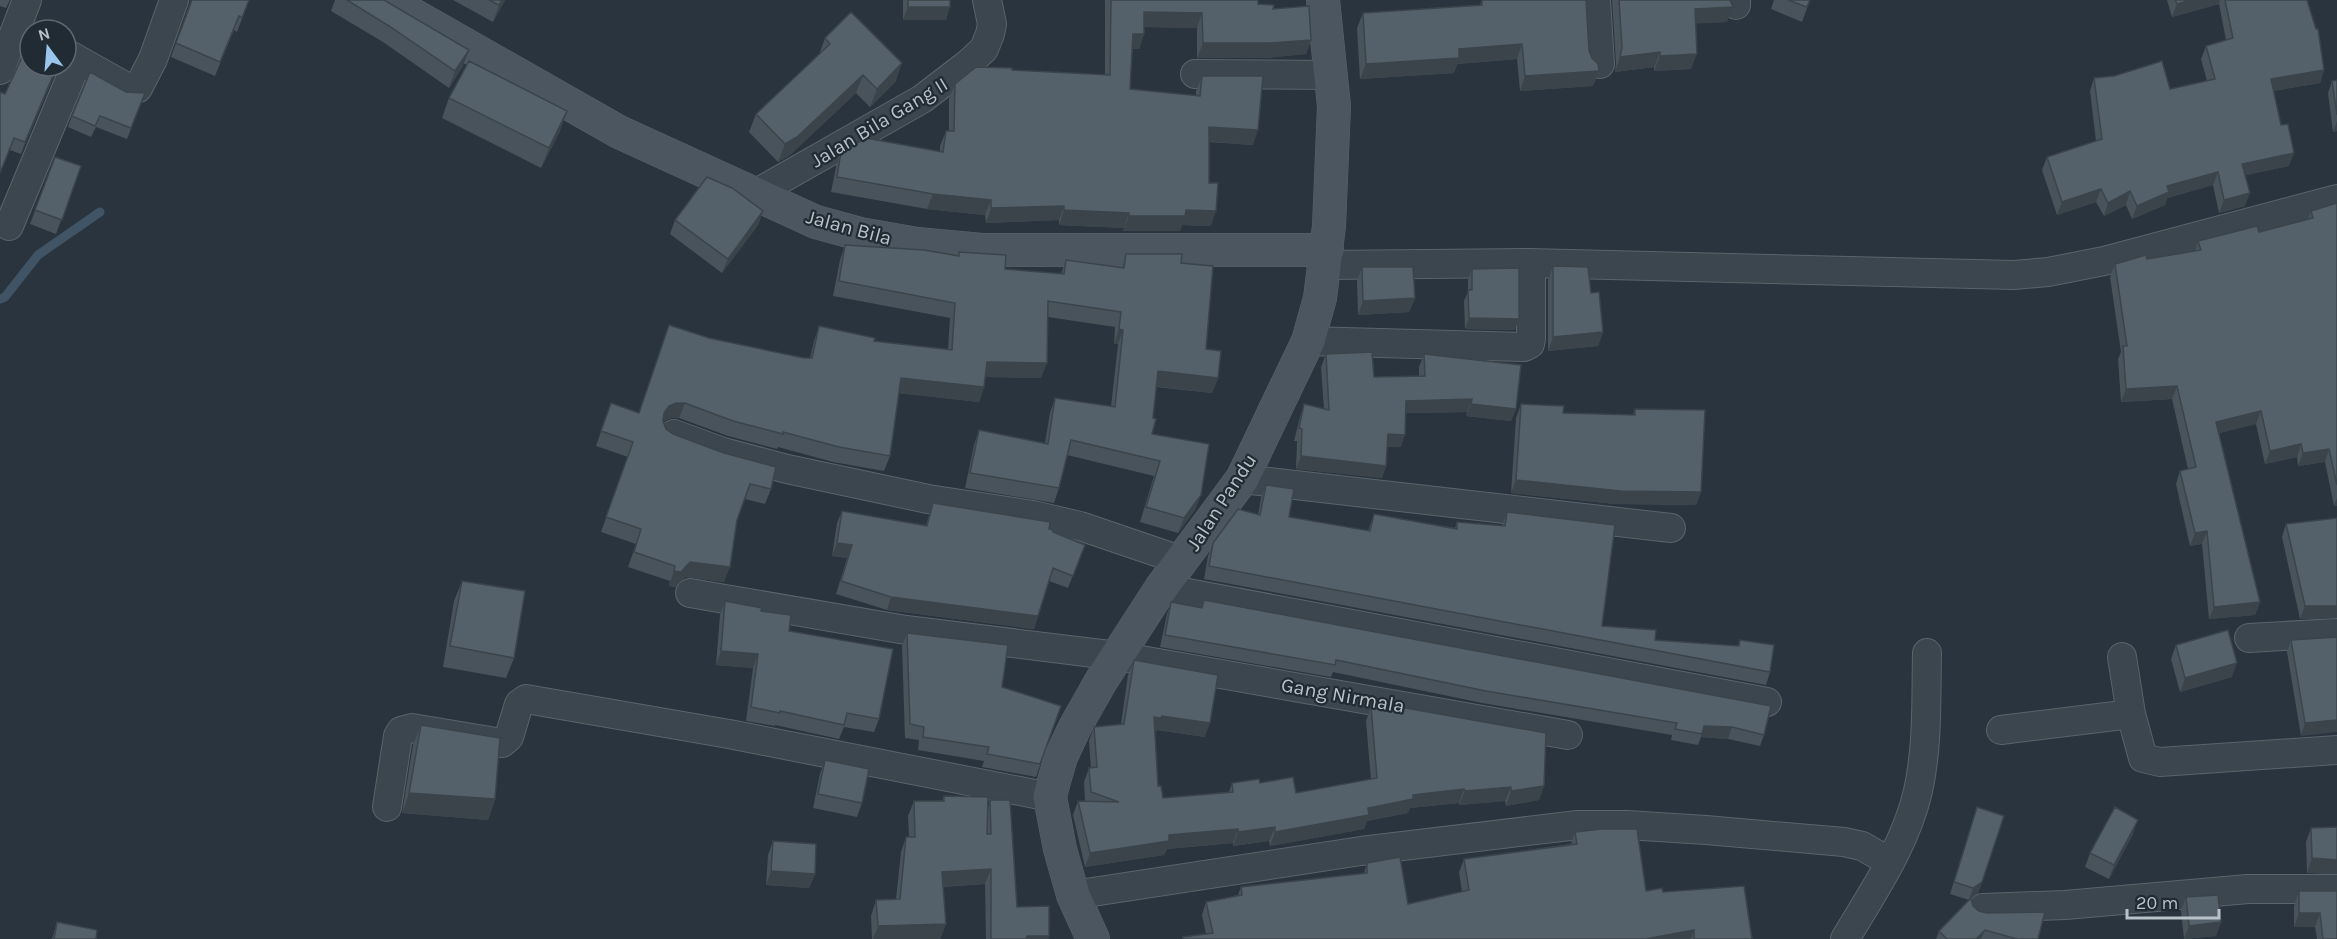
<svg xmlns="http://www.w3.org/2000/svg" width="2337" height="939" viewBox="0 0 2337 939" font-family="Karla,sans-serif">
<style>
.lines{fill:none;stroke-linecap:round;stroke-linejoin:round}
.stream{stroke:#415465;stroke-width:9}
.street-casing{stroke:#5a646c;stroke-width:30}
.secondary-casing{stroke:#5a646c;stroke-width:34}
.street{stroke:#3c464e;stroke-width:28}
.secondary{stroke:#4b5660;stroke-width:33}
.wall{fill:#48535c}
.shaded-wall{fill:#3b444b}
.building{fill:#54616b;stroke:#3b444b;stroke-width:1.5}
.labels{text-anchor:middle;stroke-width:4.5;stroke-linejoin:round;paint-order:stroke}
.street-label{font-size:20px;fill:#b9c1c9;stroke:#212b33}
</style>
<rect width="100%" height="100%" fill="#29343e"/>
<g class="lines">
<path class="stream" d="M0,299L5,297L38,255L100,212"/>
<g class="street-casing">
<path id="street" d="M1596,0L1600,64
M1736,0V5
M66,53L130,89L138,88L153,59L174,0
M0,70L27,0
M1195,74L1332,75
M755,194L922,99L969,63L984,49L990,34L992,24L987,0
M9,226L78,60
M1325,265L1529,263L2014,275L2048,272L2104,261L2337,199
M1308,341L1524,347L1530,344L1531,338V278
M674,434L723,452L787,469L928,499L1033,515L1080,526L1183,561
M1242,479L1671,528
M1161,588L1767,702
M690,593L906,630L1118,656L1568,735
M2249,638L2337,633
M2122,657L2131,714L2143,758L2160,762L2337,750
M2001,730L2131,714
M387,807L398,736L401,731L412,728L502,743L509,737L519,704L526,699L729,734L1050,797
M1073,895L1361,851L1578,825H1627L1706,830L1844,842L1862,846L1890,862
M1983,908L2065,905L2248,889H2337
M1845,939C1873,892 1906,844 1918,791C1928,746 1926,698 1927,653"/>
</g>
<g class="secondary-casing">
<path id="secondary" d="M387,0L619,132L816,222L860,234L917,244L982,250H1327
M1093,939L1073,895L1060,849L1050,797L1054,781L1061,757L1075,727L1101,681L1161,588L1242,479L1308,341L1320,298L1329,226L1334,106L1323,0"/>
</g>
<use href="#street" class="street"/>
<use href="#secondary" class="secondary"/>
</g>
<path class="wall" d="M0,0H10L6,8L0,6Z
M191,0H249L237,32L234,30L215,76L171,57Z
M335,0H384L463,66L449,88L383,42L331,11Z
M453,0H505L493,22Z
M903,0H950L946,20H903Z
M1105,0H1258V4L1273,9L1311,40L1306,54L1266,58H1197V28L1144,27V34L1139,49H1132L1130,89L1196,96V91L1202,76L1253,145L1209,142V183L1211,226L1182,225L1180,231H1123L1124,228L1059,225V220L986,223L985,215L927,209L831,192L836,167L841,152L940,151V146L946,131H949V99L955,84L1012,70L1105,75Z
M1482,0L1589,50L1599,71L1593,86L1520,91L1517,59L1457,64L1454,73L1360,79L1357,28L1363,13L1480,5Z
M1612,0H1730L1727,22L1695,23L1691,69L1654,71V67L1615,72L1616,63Z
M1774,0H1810L1802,22L1771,9Z
M2167,0H2307L2324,70L2320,83L2273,91L2289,166L2245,175V206L2219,213L2213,185L2167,198L2165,205L2132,219L2126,205L2104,216L2096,202L2057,215L2042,170L2047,157L2096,141L2090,91L2094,78L2170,89L2207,81L2201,59L2206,46L2226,40L2219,4L2172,17Z
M825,38L896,81L870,107L856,93L790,155L778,162L749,132L756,114L819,55Z
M58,66L21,154L10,150L5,94Z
M2337,80V131L2333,132L2328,93L2332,81Z
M126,92L145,93L127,139L96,127L91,137L68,127L72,116Z
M449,98L560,131L541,168L442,118Z
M55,157L81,166L56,234L30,224Z
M2337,203V506H2334L2325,462L2298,466L2297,457L2265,464L2256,424L2219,433L2260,602L2255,615L2209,619L2202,544L2190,546L2176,484L2180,471L2188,469L2172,399L2121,402L2118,359L2121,352L2110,277L2115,264L2195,251L2198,241L2259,232L2308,219L2311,211Z
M763,211L758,225L722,273L670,234L675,220Z
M845,245L958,256L959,252L1005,269L1061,274L1066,260L1121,267L1126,254L1181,263L1206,349L1218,378L1212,393L1156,387L1152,434L1201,495L1195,510L1178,533L1140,522L1154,476L1067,455L1059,488L1054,503L965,488L974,445L979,430L1045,443L1050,413L1055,398L1111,407L1118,344H1114L1115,327L1048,317L1041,378L985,377L984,387L979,402L899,393L890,456L884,471L833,462L778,447L777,449L728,436L679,418H671L664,421L666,429L673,434L771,489L765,504L745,499L737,520L724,582L685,577L675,587L669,586L670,581L628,567L636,544L601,532L628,457L596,446L611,403L639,413L709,338L804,358H810L814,341L819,326L874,341L948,349L950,318L833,296L840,260Z
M1553,266L1591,293L1603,332L1598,346L1548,351V280Z
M1362,267L1415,298L1409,312L1358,315L1357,281Z
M1472,269L1515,330L1465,329L1464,301L1468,292V280Z
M1326,354L1374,377L1419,376V367L1424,354L1516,409L1511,421L1466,416L1467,412L1406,413L1401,447H1387L1386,466L1382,478L1296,469L1297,441H1294L1300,417L1304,404L1324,409L1321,367Z
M1521,404L1563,413L1633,415L1635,409L1701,492L1696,505L1615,504L1511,493L1516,418Z
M1266,485L1289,517L1368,531L1374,514L1455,528L1457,522L1502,526L1507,512L1602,626L1655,640L1738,646L1740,640L1770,672L1766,685L1204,579L1208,556L1213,543L1258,515L1261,498Z
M933,503L1049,529L1053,532L1085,545L1068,588L1049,581L1034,629L887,610L836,594L847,558L832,556L837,523L842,511L926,525Z
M2286,524L2337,618L2300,619L2282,537Z
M462,581L514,658L506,678L443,667L454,601Z
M1204,600L1764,735L1760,746L1728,739L1701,737L1698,745L1671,740L1672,735L1482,703L1333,672L1331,677L1160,647L1167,614L1171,602L1201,608Z
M725,601L761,611L789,631L879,719L874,732L844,727L839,739L775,725V726L746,721L753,668L716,665L720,615Z
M907,633L1002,687L1061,706L1036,777L982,767L984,761L918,750L919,740L905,738L902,646Z
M2337,637L2301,736L2287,652L2291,640Z
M2176,645L2232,677L2180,692L2171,659Z
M1134,660L1205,737L1157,730L1156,732H1155L1158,786L1163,798L1229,792L1232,783H1260L1296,793L1371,780L1366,721L1371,707L1544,786L1539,800L1506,806L1505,801L1459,805V803L1410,808L1408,813L1367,821L1364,829L1270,846L1269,841L1233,846V843L1167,849L1164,855L1085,867L1073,815L1078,801H1085L1084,782L1089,768H1091L1089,741L1094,727L1121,724L1128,675Z
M421,725L495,799L488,820L402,813L413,745Z
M825,760L862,803L857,817L813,808L820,774Z
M944,796L988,808L990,800L1017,907L1049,936L1048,939H986L985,884L943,887L946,924L940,939H872L871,916L876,900L896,899L901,852L906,837H909L908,816L914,801H942Z
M1977,807L1982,882L1978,893L1971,898L1973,906L1979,911L2038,939H1936L1939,931L1969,900L1950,894Z
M2337,827V874L2307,873L2306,842L2311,828Z
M1575,832L1646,891L1663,892L1752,939H1182L1183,937L1206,934L1202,915L1206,902L1238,895L1241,887L1364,873L1367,863L1408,904L1462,892L1459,872L1464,859L1571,844Z
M2133,834L2109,879L2085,867L2090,853Z
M773,841L815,874L809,888L766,885L768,855Z
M2299,891H2337V939H2317L2315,927H2294V906Z
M2186,897L2221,922L2216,936L2184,939L2181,911Z
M57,922L96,939H52Z"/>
<path class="shaded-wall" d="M502,0H505L493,22L499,5Z
M2191,0H2220L2219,4L2172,17L2177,4Z
M908,7H950L946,20H903Z
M1733,7L1727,22L1689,24L1695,9Z
M1144,12L1202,13L1197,28L1139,27Z
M1133,34H1144L1139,49H1128Z
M1311,40L1306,54L1266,58H1197L1203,43Z
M1522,44L1517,59L1457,64L1454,73L1360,79L1366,64L1459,49Z
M469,50L463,66L449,88L455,71Z
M1660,52L1654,67L1615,72L1620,57Z
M1697,54L1691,69L1654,71L1660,56Z
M902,63L896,81L870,107L877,89Z
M57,66H58L21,154L25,142Z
M2324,70L2320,83L2266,92L2271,79Z
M1599,71L1593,86L1520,91L1525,76Z
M863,75L856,93L790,155L778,162L785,144Z
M567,111L560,131L541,168L549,148Z
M2337,121V131L2333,132Z
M1209,127L1258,130L1253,145L1203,141Z
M2294,153L2289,166L2238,177L2242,164Z
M2218,172L2213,185L2167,198L2165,205L2132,219L2137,206L2167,186Z
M2101,189L2096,202L2057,215L2062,202Z
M2130,191L2126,205L2104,216L2108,203Z
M2250,193L2245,206L2219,213L2224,200Z
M933,194L991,200L985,215L927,209Z
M1064,206L1059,220L986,223L991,208Z
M1064,210L1129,213L1124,228L1059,225Z
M1186,210L1216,211L1211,226L1182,225L1180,231H1123L1129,216Z
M763,211L758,225L722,273L728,259Z
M1415,298L1409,312L1358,315L1363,301Z
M1469,318L1519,319L1515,330L1465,329Z
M1119,329L1123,330L1118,344H1114Z
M1603,332L1598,346L1548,351L1553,337Z
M987,362L1047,363L1041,378L981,377Z
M1158,371L1218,378L1212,393L1153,386Z
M901,378L984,387L979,402L896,393Z
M2177,386L2172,399L2121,402L2126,389Z
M1472,399L1467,412L1401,413L1406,401Z
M676,403H685L679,418H671L664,421L659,428L664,413L669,406Z
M1471,404L1516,409L1511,421L1466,416Z
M2261,411L2256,424L2211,435L2216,422Z
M1388,434L1405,435L1401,447H1383Z
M2301,444L2297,457L2265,464L2270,451Z
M2329,449L2325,462L2298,466L2303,453Z
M1301,456L1386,466L1382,478L1296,469Z
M1516,480L1701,492L1696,505L1615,504L1511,493Z
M1201,495L1195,510L1178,533L1184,518Z
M2337,498V506H2334Z
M2207,531L2202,544L2190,546L2195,533Z
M837,543L852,545L847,558L832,556Z
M690,562L730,567L724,582L685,577L675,587L669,586L674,571Z
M891,597L1038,616L1034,629L887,610Z
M2260,602L2255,615L2209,619L2214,607Z
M2305,606H2337V618L2300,619Z
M721,651L758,654L753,668L716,665Z
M2237,663L2232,677L2180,692L2185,678Z
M1162,716L1210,723L1205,737L1157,730L1156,732L1149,731L1154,717Z
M2337,720V732L2301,736L2305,723Z
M1704,726L1732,727L1728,739L1701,737Z
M1544,786L1539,800L1506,806L1511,791Z
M1511,787L1505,801L1459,805L1465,791Z
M1464,789L1459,803L1410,808L1408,813L1367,821L1364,829L1270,846L1275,832L1368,808L1413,795Z
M409,793L495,799L488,820L402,813Z
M2138,820L2133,834L2109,879L2114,865Z
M1275,827L1269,841L1233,846L1238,832Z
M1238,829L1233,843L1167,849L1164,855L1085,867L1090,853L1169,835Z
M2312,858L2337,860V874L2307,873Z
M991,869L985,884L937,887L942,872Z
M771,871L815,874L809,888L766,885Z
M1982,882L1978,893L1969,900L1973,888Z
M2299,913H2320L2315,927H2294Z
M2221,922L2216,936L2184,939L2189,926Z
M946,924L940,939H873L878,926Z
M1694,930L1691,939H1646Z
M1985,930L1981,939H1976Z
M1027,936H1049L1048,939H1026Z"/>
<path class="building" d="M192,0H249L242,18L239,16L220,62L176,43Z
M347,0H384L469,50L455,71L389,26Z
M489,0H502L499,5Z
M908,0H950V7H908Z
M1111,0H1258V4L1274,5L1273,9L1309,6L1311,40L1271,43H1203L1202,13L1144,12V34H1133L1130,89L1200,96L1202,76H1263L1258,130L1209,127V183H1218L1216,211L1186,210L1185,216H1129V213L1064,210V206L991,208V200L933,194L837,177L841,152L866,138L943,152L946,131H954L955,84L976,67L1012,68V70L1110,75Z
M1482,0H1586L1589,50L1592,58L1598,64L1599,71L1525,76L1522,44L1459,49V58L1366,64L1363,13L1482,5Z
M1619,0H1730L1733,7L1695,9L1697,54L1660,56V52L1620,57L1622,48Z
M1788,0H1810L1807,7Z
M2175,0H2191L2177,4Z
M2225,0H2307L2316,29H2318L2324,70L2271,79L2281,125L2288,124L2294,153L2242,164L2250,193L2224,200L2218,172L2167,186L2169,192L2137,206L2130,191L2108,203L2101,189L2062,202L2047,157L2102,139L2094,78L2114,76L2162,61L2170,89L2215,79L2206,46L2233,38Z
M851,12L902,63L877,89L863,75L797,137L785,144L756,114L830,44L825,38Z
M30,40V66H57L25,142L14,138L0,173V92L5,94Z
M469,61L567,111L549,148L449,98Z
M90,72L126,92L145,93L131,128L100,116L95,126L72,116Z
M2337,80V115L2332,81Z
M55,157L81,166L62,220L35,210Z
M707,177L732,188L763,211L728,259L675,220Z
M2337,203V485L2329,449L2303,453L2301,444L2270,451L2261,411L2216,422L2260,602L2214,607L2207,531L2195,533L2180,471L2196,467L2177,386L2126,389L2123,346H2127L2115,264L2146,255L2147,259L2201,250L2198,241L2257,226L2259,232L2313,218L2311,211Z
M845,245L924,250L959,256V252L1006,255L1005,269L1064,274L1066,260L1124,268L1126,254H1182L1181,263L1213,266L1206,349L1221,351L1218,378L1158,371L1153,418L1156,419L1152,434L1209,444L1201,495L1184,518L1146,507L1160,461L1071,440L1059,488L970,473L979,430L1048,444L1055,398L1115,407L1123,330L1119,329L1121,312L1048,301L1047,363L987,362L984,387L901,378L890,456L839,447L783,432V434L733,421L685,403H676L669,406L664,413L663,421L666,429L673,434L724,453L776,467L771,489L750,484L737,520L730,567L690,562L681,572L674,571L675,566L634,552L641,529L606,517L633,442L601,431L611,403L639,413L669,325L709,338L804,358H812L819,326L875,338L874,341L952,350L955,303L839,281Z
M1553,266L1588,267L1591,293L1599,292L1603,332L1553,337Z
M1362,267H1413L1415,298L1363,301Z
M1519,268V319L1469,318L1468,290H1472V269Z
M1372,352L1374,377L1425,376L1424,354L1521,365L1516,409L1471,404L1472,399L1406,401L1405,435L1388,434L1386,466L1301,456L1302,429L1299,428L1304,404L1329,410L1326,354Z
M1521,404L1564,406L1563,413L1635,415V409L1705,410L1701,492L1620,491L1516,480Z
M1266,485L1294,489L1289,517L1370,531L1374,514L1457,529V522L1505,526L1507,512L1615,525L1602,626L1656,630L1655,640L1739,646L1740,640L1774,645L1770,672L1209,566L1213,543L1238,509L1260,515Z
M933,503L1050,522L1049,529L1053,530V532L1085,545L1073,576L1053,568L1038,616L891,597L841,581L852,545L837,543L842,511L927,526Z
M2337,518V606H2305L2286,524Z
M462,581L525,591L514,658L450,646Z
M1204,600L1771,706L1764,735L1732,727L1704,726L1702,734L1675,729L1677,723L1486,691L1336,660L1335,665L1165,635L1171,602L1202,608Z
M725,601L762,608L761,611L791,615L789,631L893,649L879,719L847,713L844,725L780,711V713L751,707L758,654L721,651Z
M2228,630L2237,663L2185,678L2176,645Z
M907,633L1008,645L1002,687L1061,706L1040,764L987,754L989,747L923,737L924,727L910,724Z
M2337,637V720L2305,723L2291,640Z
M1134,660L1218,675L1210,723L1162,716L1161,718L1154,717L1158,786H1161L1163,798L1233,792L1232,783L1259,779L1260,783L1293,777L1296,793L1377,778L1371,707L1389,705L1546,733L1544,786L1511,791V787L1465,791L1464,789L1413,795V799L1368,808L1369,815L1275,832V827L1238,832V829L1169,835V841L1090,853L1078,801L1119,802L1091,792L1089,768L1097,767L1094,727L1124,724Z
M421,725L500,738L495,799L409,793Z
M825,760L869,769L862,803L818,794Z
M944,796L988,797L987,834H991L990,800H1010L1017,907L1049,906V936H1027L1026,939H991V869L942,872L946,924L878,926L876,900L900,899L906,837H915L914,801H944Z
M1977,807L2004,816L1982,882L1973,888L1954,882Z
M2115,807L2138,820L2114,865L2090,853Z
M2337,827V860L2312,858L2311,828Z
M1601,829H1637L1646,891L1662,888L1663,892L1744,886L1752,939H1694V930L1646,939H1183V937L1213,933L1206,902L1242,895L1241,887L1367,873V863L1400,857L1408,904L1469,890L1464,859L1577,844L1575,832Z
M773,841L816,844L815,874L771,871Z
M2299,891H2337V939H2323L2320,913H2299Z
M2218,895L2221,922L2189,926L2186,897Z
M1971,898L1973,906L1979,911L1987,913L2045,912L2038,939H2017L1985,930L1976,939H1947L1939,931Z
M57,922L97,930L96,939H54Z"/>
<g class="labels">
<g class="street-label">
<text transform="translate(879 122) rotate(-31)" y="7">Jalan Bila Gang II</text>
<text transform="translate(849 227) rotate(15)" y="7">Jalan Bila</text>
<text transform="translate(1221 502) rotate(-57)" y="7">Jalan Pandu</text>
<text transform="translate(1343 695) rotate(10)" y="7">Gang Nirmala</text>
</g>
</g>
<g transform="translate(48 48) rotate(344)"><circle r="28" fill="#212b33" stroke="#5e676f" stroke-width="1.5"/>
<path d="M0-4.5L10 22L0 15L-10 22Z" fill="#9ac5ec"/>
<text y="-9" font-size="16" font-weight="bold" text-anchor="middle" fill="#b9c1c9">N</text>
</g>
<path d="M2127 909v9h92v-9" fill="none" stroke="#b9c1c9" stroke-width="3"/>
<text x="2136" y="909" font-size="18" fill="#b9c1c9" stroke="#212b33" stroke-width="4.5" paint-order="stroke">20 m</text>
</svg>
